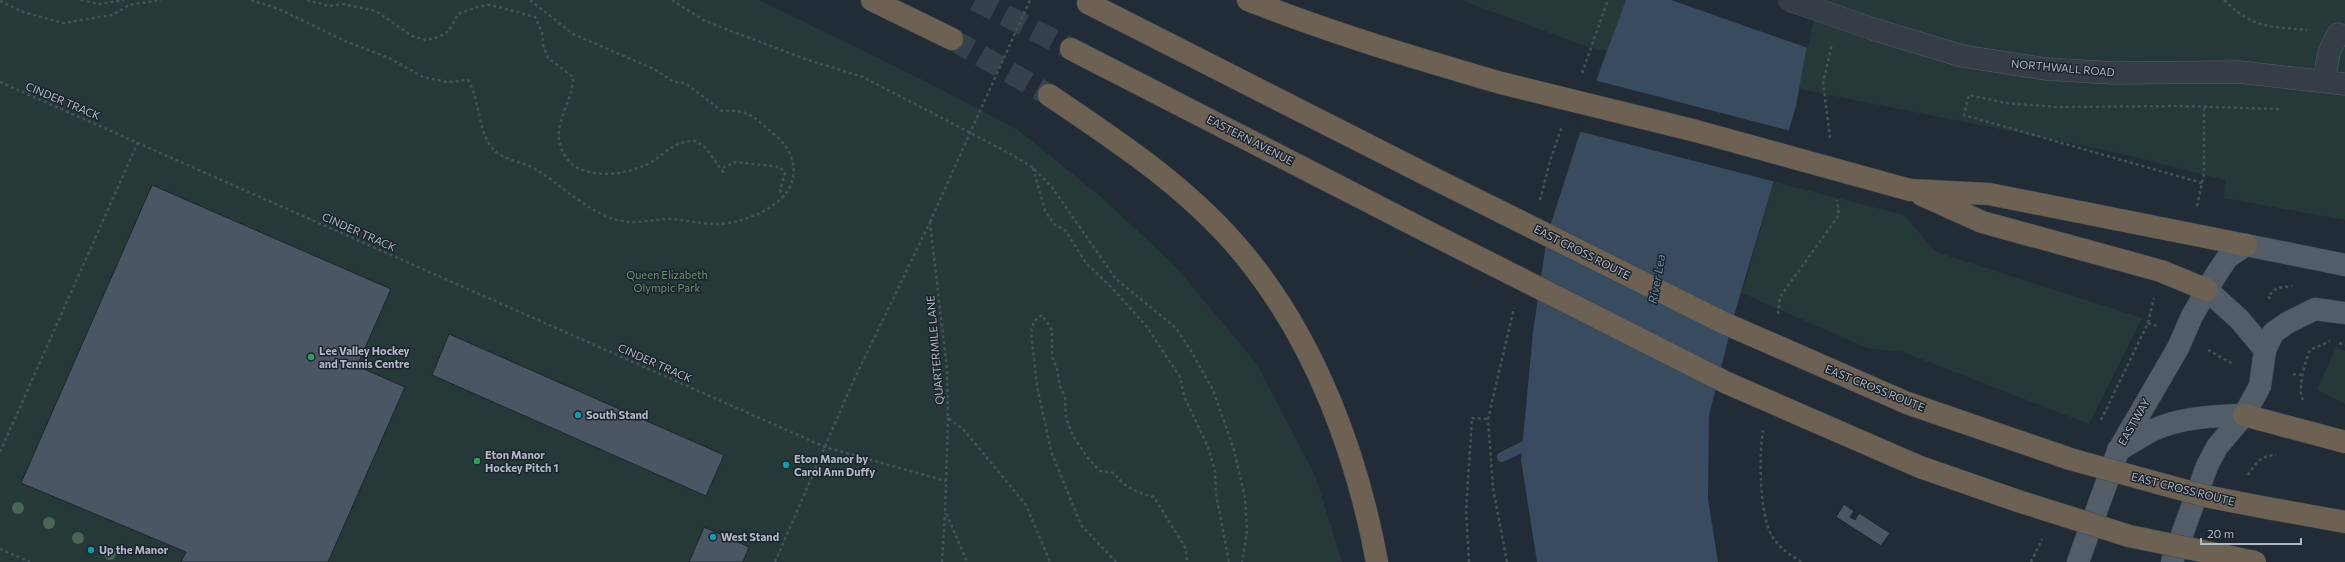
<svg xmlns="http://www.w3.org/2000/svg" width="2345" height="562" viewBox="0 0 2345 562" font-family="Commissioner,sans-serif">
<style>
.green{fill:#253939}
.water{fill:#384b5f}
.pier{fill:#222c37}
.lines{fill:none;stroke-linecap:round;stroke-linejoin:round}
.stream{stroke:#384b5f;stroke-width:10}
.building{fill:#4a5663;stroke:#1d252e}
.highway-tunnel{stroke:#37414c;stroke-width:22;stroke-dasharray:22 11;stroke-linecap:butt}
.minor-casing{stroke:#535c65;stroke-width:23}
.major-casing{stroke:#3f4751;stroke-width:23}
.highway-casing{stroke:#404952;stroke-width:23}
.path{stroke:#425455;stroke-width:2.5;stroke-dasharray:3 3;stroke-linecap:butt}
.minor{stroke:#353e47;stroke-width:22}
.major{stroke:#535d68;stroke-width:22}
.highway{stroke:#6d6153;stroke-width:22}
.minor-bridge-casing{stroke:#535c65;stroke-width:23;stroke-linecap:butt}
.highway-bridge-casing{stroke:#404952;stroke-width:23;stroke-linecap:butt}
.path-bridge{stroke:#425455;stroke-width:2.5;stroke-dasharray:3 3;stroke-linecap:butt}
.minor-bridge{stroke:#353e47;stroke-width:22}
.highway-bridge{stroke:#6d6153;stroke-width:22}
.tree{fill:#496556}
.leisure-dot{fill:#2e9e5b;stroke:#1b232c;stroke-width:1.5}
.culture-dot{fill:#0f9aa8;stroke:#1b232c;stroke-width:1.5}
.labels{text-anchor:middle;stroke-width:3;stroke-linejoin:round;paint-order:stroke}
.street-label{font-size:11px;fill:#b0b9c4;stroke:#1b232c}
.park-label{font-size:11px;fill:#699370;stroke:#1b232c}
.poi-label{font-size:11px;font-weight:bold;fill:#b0b9c4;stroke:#1b232c;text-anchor:start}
.water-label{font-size:12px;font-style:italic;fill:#728ba6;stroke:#1b232c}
</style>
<rect width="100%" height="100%" fill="#222c37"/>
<path class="green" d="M0,0H759L921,79L1018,130L1100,196L1174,265L1257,364L1316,478L1342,562H0Z
M1461,0H2345V220L2224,198L2225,180L2115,152L1588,47Z
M1774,182L1904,215L1936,252L2142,318L2089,424L1903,352L1867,348L1742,293Z
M2336,347L2345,351V404L2317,390Z"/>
<path class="water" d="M1626,0H1815L1796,106L1736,309L1709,415L1708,499L1718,562H1537L1521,460L1533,332L1547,236L1600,70Z"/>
<path class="pier" d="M1671,0H1817L1808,48Z
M1594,80L1791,131L1776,182L1578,131Z"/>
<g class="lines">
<path class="stream" d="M1502,457L1535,441"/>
</g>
<path class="building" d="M152,185L391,289L357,366L405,387L328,562H181L186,552L21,483Z
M449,334L724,455L706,496L432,375Z
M1844,504L1854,511L1850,517L1855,520L1859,513L1890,533L1881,546L1836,517Z
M704,527L749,547L743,562H689Z"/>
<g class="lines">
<path class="highway-tunnel" d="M975,0L1071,49
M952,39L1049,95"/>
<g class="minor-casing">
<path id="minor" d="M1876,30L1962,56L2046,69L2113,73L2239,72L2345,84
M2324,81L2329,52L2338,34"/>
</g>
<g class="major-casing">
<path id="major" d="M2207,290L2240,320L2265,350
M2118,450C2130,444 2141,436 2153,430C2181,417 2214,416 2244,415
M2078,562L2118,451L2178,348L2192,316L2217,273L2228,257L2246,245L2345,265
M2172,562L2207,466L2217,447L2244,415L2260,386L2265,350L2273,333L2287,323L2315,309L2345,313"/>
</g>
<g class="highway-casing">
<path id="highway" d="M872,0L952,39
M1248,0C1331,33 1415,58 1501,83
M1088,3L1433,178
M1071,49L1428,232
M1049,95C1119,142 1192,190 1246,257C1316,343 1357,454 1377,562
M1910,190L1989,194L2246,245
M1922,195L1982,222L2161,271L2207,290
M2244,415L2345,442
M2267,508L2345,522"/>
</g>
<path class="path" d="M81,0L99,4L124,0
M251,0L279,9L345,41L391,59L423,77L447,82L468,80C481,102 477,132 494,150C505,161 522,161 535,169C562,185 586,211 617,220C636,225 653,219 671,219C686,220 701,224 716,224C743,224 789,206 793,177C796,160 787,145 775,135C755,118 750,109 722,111L685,83L674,82L654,69L573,34L530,0
M307,0L329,6L343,4L376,11L412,36L426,40L439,37L449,31L458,14L477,7L489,5L499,7L535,17L542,33L543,45L548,58L573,77C574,97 557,117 559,139C560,150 567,161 576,167C597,179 632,174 653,161C667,151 678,140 696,141L706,148L723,172L724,167L736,162L780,167L785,173L780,190L784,197
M672,0L705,21L805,59L863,77L1009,153L1032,167L1051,186L1116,279L1176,328L1191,351L1213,390L1234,450L1245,498L1247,531L1242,562
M2224,0C2254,29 2268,26 2307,30
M0,1L23,12L63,23L112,15L129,5L161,0
M1582,73L1608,0
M0,82L825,447L946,481
M1830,138L1823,83L1832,44
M1033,168L1045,211L1055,225L1065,230L1086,263L1113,289L1147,327L1180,377L1184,396L1208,447L1215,471L1216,494L1229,562
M2202,183L1964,115L1969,95L2006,103L2057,107L2181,106L2278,109L2279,106
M1540,200L1550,161L1562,126
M2197,206L2204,174V107
M930,222L947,369L948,418L963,429L1026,505L1050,562
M2270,299L2268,296L2277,288L2292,286
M1778,314L1780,297L1839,215L1837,200
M2148,323L2157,326
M2339,343L2345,345
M2208,350L2233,364
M2293,374L2303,375
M2303,400C2297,390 2305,361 2310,350L2330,341
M948,418L945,510L967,562
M2101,420L2148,323L2154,298
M1763,430C1759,455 1759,514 1772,536C1779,548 1790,555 1802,562
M0,452L138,142
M2248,475C2255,463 2262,455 2276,455
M0,549L30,562
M775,562L852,384L930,222
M942,562L945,513
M1116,562L1081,525L1051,451L1037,386L1031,332L1034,321L1042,315L1052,330V356L1057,369L1060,386L1065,398L1066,418L1073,436L1087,457L1100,471L1114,473C1125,488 1136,492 1154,497L1186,549L1187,562
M1469,562L1466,511L1472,418L1488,419
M1507,562L1493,488L1488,419L1514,308
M2031,562L2042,539"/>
<use href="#minor" class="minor"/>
<use href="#major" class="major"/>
<use href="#highway" class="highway"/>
<g class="minor-bridge-casing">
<path id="minor-bridge" d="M1789,0L1876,30"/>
</g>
<g class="highway-bridge-casing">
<path id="highway-bridge" d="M1501,83L1696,131L1910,190
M1433,178L1724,323L1907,403L2070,459L2205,496L2267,508
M1428,232L1727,383L1920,467L2018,501L2129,536L2255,562"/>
</g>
<path class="path-bridge" d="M930,222L1030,0"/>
<use href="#minor-bridge" class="minor-bridge"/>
<use href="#highway-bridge" class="highway-bridge"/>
</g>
<g class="tree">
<circle cx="18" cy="508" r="6"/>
<circle cx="49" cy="523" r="6"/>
<circle cx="78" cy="538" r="6"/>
<circle cx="110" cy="554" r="6"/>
</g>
<g class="leisure-dot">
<circle cx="311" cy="357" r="4"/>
<circle cx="477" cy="461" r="4"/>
</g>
<g class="culture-dot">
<circle cx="578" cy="415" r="4"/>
<circle cx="786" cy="465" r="4"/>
<circle cx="713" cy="537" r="4"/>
<circle cx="91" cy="550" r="4"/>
</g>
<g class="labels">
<g class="street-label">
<text transform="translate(2063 68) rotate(5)" y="4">NORTHWALL ROAD</text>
<text transform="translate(63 101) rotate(23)" y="4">CINDER TRACK</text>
<text transform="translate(1250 140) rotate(27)" y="4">EASTERN AVENUE</text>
<text transform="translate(359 232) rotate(24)" y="4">CINDER TRACK</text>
<text transform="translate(1582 252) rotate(27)" y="4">EAST CROSS ROUTE</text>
<text transform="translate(935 350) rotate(-95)" y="4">QUARTERMILE LANE</text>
<text transform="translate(655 363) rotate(24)" y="4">CINDER TRACK</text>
<text transform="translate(1875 388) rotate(22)" y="4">EAST CROSS ROUTE</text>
<text transform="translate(2134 422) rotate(-60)" y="4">EASTWAY</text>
<text transform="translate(2183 489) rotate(14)" y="4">EAST CROSS ROUTE</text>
</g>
<g class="park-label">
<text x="667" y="279">Queen Elizabeth<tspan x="667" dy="13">Olympic Park</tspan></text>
</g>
<g class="poi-label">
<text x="319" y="355">Lee Valley Hockey<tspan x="319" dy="13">and Tennis Centre</tspan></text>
<text x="586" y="419">South Stand</text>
<text x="485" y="459">Eton Manor<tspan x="485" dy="13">Hockey Pitch 1</tspan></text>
<text x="794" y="463">Eton Manor by<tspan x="794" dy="13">Carol Ann Duffy</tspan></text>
<text x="721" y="541">West Stand</text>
<text x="99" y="554">Up the Manor</text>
</g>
<g class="water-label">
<text transform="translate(1657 279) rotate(-80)" y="4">River Lea</text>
</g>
</g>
<path d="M2201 538v6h100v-6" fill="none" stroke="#b0b9c4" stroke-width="2"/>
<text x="2207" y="538" font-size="12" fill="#b0b9c4" stroke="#1b232c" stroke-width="3" paint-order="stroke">20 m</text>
</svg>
